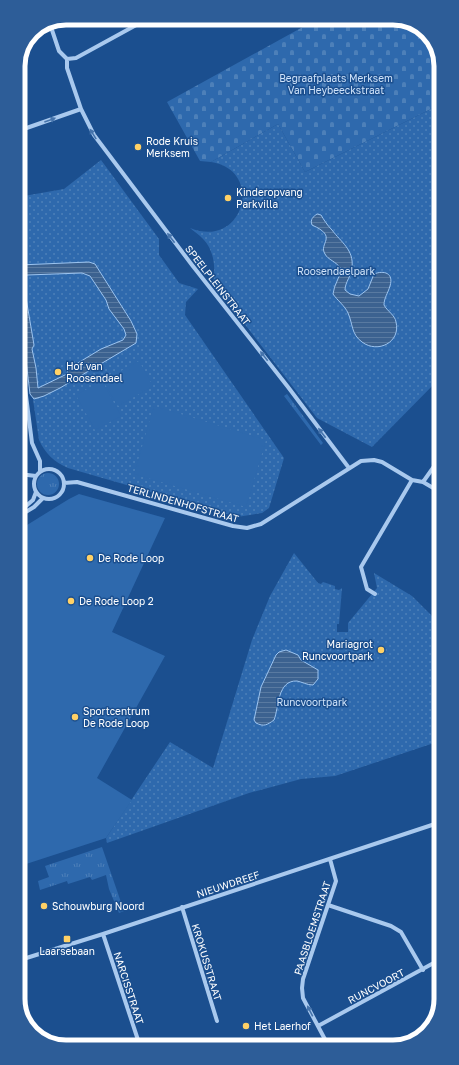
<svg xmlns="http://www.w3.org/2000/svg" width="459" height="1065" viewBox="0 0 459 1065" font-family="'Golos Text',sans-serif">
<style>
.grass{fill:url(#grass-tufts)}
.cemetery{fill:url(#cemetery-stones)}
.park{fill:url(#park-dots)}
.garden{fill:#2e69ad}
.water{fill:url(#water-rules);stroke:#9cc4f0;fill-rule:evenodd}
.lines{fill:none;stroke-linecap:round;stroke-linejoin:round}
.minor{stroke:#a9c9ee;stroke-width:4}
.oneway{fill:#4674ac}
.poi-dot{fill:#ffd166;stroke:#1b4f8f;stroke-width:1.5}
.labels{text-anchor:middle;stroke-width:3;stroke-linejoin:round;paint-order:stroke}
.park-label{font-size:10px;fill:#cfe3fa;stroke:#1b4f8f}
.poi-label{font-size:10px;fill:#fff;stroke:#1b4f8f;text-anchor:start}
.street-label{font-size:10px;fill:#fff;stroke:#1b4f8f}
.rim{fill:none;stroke:#fff;stroke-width:5}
</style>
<defs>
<pattern id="grass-tufts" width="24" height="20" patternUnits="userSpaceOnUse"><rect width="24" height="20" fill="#2e69ad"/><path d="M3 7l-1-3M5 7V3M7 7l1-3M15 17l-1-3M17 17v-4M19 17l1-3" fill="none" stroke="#4d80b9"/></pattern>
<pattern id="cemetery-stones" width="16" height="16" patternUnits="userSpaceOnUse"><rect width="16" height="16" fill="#2e69ad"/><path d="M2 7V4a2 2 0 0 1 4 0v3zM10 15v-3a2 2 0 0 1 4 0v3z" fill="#4d80b9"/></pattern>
<pattern id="park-dots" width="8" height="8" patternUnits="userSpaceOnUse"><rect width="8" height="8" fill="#2e69ad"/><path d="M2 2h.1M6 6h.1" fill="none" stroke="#4d80b9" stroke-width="1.8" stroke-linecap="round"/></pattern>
<pattern id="water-rules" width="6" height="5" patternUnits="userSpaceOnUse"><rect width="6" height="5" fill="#3c6290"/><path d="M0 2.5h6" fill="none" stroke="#597aa1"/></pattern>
</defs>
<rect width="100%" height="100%" fill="#1b4f8f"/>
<path class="grass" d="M287,394L323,443L321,445L284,396Z
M37 484a11 11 0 1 1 22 0a11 11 0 1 1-22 0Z
M102,847L124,911L119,913L109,889L106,875L92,880L90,877L68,884L67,881L40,890L38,881L49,877L45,866Z"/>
<path class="cemetery" d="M319,18H396L422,28L439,51V105L305,172L278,124L211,162L200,161L167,102Z"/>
<path class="park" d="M439,105V135L433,143L436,154L439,156V379L372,447L317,418L213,283C216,266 214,248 200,236C197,233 193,231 190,228C244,250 265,170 211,162L278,124L305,172Z
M101,160L159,239V255L177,280L179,283L198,289L186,302L185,315L284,458L269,508L262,513L237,517L68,468C54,462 45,453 39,440L19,305L18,197L64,189Z
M294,553L318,583L321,584L323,582L335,586V589L339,590L342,588L339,624H337V632H348V623L377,588L374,573L412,596L440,624V741L335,776L301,779L249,793L107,843L106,838L170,742L213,768L252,640L270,596Z"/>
<path class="garden" d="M139,361L153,386L118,406L103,381Z
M102,381L121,416L95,430L76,395Z
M154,406L266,440L246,507L134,474Z
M79,494L165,518L112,632L165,656L97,778L132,800L106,838L20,866L19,530L69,499Z"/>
<path class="water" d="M317,214L321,215C324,220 327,225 332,230C341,242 354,250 352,267C352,275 345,282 345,290L350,294L359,296L368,289L374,274C384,270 394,273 390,286C388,293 384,298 384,305C387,311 395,315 396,322C401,342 378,354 362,342C351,334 353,324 348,313C345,306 337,300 333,294C334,284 340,278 341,269C336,261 328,260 325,254C318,243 339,237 312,225C310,219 313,217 317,214Z
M89,262L95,264L131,321L137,334L136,343L60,388L44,396L34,399L30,394L19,301V265ZM82,273L90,276L106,300L109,309L124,329L126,335L123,340L101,349L68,369L67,374L38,388L36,368L32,349L34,345L23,280L27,275Z
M286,650L298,655L301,660L318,670V679L313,685C307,685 302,682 297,681C277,680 279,708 274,720C267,725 264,727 256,723L254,720L261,687L276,655L279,652Z"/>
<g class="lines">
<path class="minor" d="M50,24L59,51L67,59V68L81,109L94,135L192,265L288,387L349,468
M67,59L76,58L149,18
M18,131L81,109
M19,340L32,443L40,461V472
M34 484a15 15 0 1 1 30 0a15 15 0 1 1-30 0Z
M19,474L36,476
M423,482L440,458
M64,483L77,482L233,526L247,528L261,524L361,461L374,460L382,462L412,480L423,482L440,492
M19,512L33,500L36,492
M19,516L34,507L43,498
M375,594L367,589L361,567L412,480
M328,905L391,926L401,932L423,970
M182,907L217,1021
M103,934L140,1046
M20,960L103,934L441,822
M318,1026L441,959
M328,1045L303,998L302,988L303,979L336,881L330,859"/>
</g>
<defs><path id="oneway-solid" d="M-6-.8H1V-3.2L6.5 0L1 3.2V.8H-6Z"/></defs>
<g class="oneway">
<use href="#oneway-solid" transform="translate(50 120) rotate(-20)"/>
<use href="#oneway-solid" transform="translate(93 134) rotate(-122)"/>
<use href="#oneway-solid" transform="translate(171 238) rotate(-127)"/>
<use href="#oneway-solid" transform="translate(264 356) rotate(-128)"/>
<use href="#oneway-solid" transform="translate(322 433) rotate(-127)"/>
<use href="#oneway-solid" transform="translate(310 1011) rotate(-117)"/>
</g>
<g class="poi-dot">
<circle cx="138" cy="147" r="4"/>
<circle cx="228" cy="198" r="4"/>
<circle cx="58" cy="372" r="4"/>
<circle cx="90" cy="558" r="4"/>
<circle cx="71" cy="601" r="4"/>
<circle cx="381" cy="650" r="4"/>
<circle cx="75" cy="717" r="4"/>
<circle cx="44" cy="906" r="4"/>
<rect x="63" y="935" width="8" height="8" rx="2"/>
<circle cx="246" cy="1026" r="4"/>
</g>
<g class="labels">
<g class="park-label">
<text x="336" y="82">Begraafplaats Merksem<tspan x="336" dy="12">Van Heybeeckstraat</tspan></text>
<text x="336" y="275">Roosendaelpark</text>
<text x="312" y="706">Runcvoortpark</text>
</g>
<g class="poi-label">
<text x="146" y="145">Rode Kruis<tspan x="146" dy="12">Merksem</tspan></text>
<text x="236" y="196">Kinderopvang<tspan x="236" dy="12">Parkvilla</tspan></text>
<text x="66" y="370">Hof van<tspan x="66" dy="12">Roosendael</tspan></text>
<text x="98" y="562">De Rode Loop</text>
<text x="79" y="605">De Rode Loop 2</text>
<text x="373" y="648" text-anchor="end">Mariagrot<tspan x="373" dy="12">Runcvoortpark</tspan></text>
<text x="83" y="715">Sportcentrum<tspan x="83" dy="12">De Rode Loop</tspan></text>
<text x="52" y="910">Schouwburg Noord</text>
<text x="67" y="955" text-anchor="middle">Laarsebaan</text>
<text x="254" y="1030">Het Laerhof</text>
</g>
<g class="street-label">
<text transform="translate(218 285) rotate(52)" y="4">SPEELPLEINSTRAAT</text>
<text transform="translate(183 503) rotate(16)" y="4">TERLINDENHOFSTRAAT</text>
<text transform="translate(228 884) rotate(-18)" y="4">NIEUWDREEF</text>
<text transform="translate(312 928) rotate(-72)" y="4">PAASBLOEMSTRAAT</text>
<text transform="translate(207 962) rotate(73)" y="4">KROKUSSTRAAT</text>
<text transform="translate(376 986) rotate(-28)" y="4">RUNCVOORT</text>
<text transform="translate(129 988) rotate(72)" y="4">NARCISSTRAAT</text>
</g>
</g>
<path d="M0 0H459V1065H0ZM66 25H393A41 41 0 0 1 434 66V999A41 41 0 0 1 393 1040H66A41 41 0 0 1 25 999V66A41 41 0 0 1 66 25Z" fill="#2d5d98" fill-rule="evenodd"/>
<path class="rim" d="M66 25H393A41 41 0 0 1 434 66V999A41 41 0 0 1 393 1040H66A41 41 0 0 1 25 999V66A41 41 0 0 1 66 25Z"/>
</svg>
